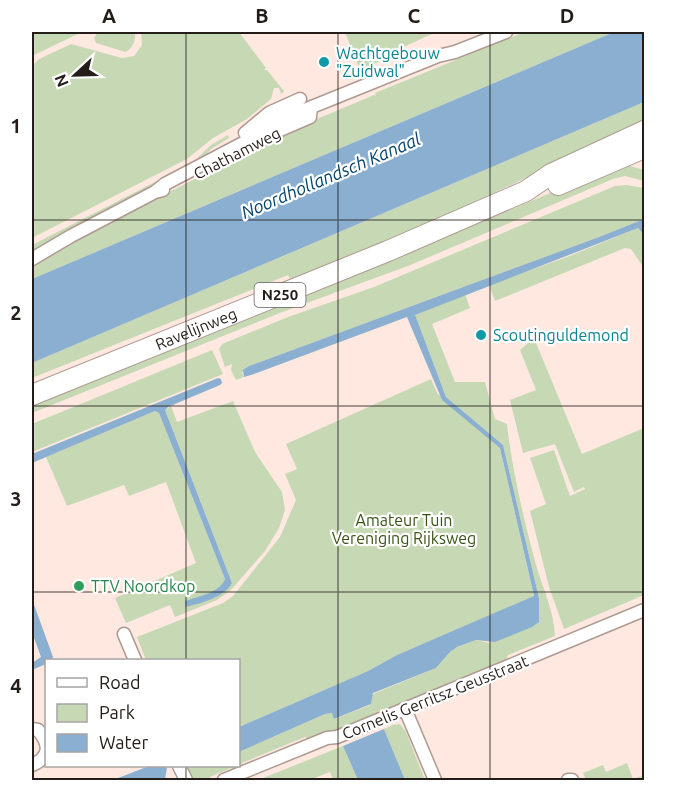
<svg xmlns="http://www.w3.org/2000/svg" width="676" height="812" viewBox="0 0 676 812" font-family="Ubuntu,sans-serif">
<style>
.green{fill:#c6d9b4}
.water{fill:#8aafd1}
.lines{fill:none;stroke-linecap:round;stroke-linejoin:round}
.minor-casing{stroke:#af9a91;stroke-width:15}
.primary-casing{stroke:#af9a91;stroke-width:22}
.minor{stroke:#fff;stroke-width:12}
.primary{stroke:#fff;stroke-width:20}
.grid{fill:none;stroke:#231c18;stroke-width:1.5;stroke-opacity:0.55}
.culture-dot{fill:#0f9aa8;stroke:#fff;stroke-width:2}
.leisure-dot{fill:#2e9e5b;stroke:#fff;stroke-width:2}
.labels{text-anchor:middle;stroke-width:4.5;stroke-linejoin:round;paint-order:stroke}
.shield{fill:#fff;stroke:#65605d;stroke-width:1.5}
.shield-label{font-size:15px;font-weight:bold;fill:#231c18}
.culture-label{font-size:16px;fill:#0d838f;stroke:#fff;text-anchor:start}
.street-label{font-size:16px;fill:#231c18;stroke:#fff}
.park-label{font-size:16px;fill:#385315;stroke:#fff}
.leisure-label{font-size:16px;fill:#27864d;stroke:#fff;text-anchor:start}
.water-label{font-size:18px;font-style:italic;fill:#05446f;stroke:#fff}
.neatline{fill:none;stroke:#231c18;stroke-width:2}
.grid-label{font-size:20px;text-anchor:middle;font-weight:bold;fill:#231c18}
</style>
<rect width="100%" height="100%" fill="#fee8df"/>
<path class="green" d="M32,32H82L32,56Z
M98,32H135C136,40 133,49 125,52L96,43L94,38Z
M141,32H239L266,68L264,70H267L284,91L283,93L281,94L279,88H274L271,99L247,119L213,138L187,159L32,238V79L34,64L39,59L71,44L122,58L134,56L142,45Z
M345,32H453L434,33L384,56L385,59L360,70Z
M524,32H614L32,279V266L81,237L295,128L296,130L305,124L374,95L376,96L375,93Z
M644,102V123L433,221L291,281L288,275L32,378V363Z
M228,135L229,138L211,149L201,161L79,225L32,252V245L192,163L211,145Z
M627,165L644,170V181L625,176L613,179L408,266L285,311L32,413V405L326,287L612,167Z
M626,185L644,188V219L599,237L249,366L242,373L244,377L236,380L231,370L232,364L225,367L219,349L222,344L288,317L374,287L615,186Z
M638,228L644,235V268L631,249L625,248L495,301L489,285L567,257Z
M465,294L470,308L432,324L455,382H485L495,419L507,424C512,470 524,520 536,565C543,588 554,612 555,636L508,655L505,662L472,676L470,674L450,682L451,685L332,734L311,740L305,737L242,763L243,768L233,772L231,768L210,777L209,780H190L183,766H238L239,752L325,714L332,713L335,719L370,705L373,694L436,668L453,649L476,640L489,643L539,598L503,445L446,397L415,317L416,313Z
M534,338L582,454L644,428V595L564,629L549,587L530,511L546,504L530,458L554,450L570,496L585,489L584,487L574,492L555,444L523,453L510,400L536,390L520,350Z
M212,350L223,374L32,452V424Z
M431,379L437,393L500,448L534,597L397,655L368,671L239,727L238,660H146L137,637L223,603L233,596L280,537L296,500L285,474L297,469L286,444Z
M233,401L255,452L282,492L285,510L279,528L265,551L231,590L217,600L175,617L170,605L126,623L115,598L196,563L166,482L129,496L124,485L67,506L46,457L155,411L159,413L225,579L223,585L185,607H187C203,601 222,598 232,583L165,410L171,406L177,422Z
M400,724L406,732L425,780H405L384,729L393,725Z
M343,746L358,780H333L330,772L309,780H258Z
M627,763L633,779L641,776L643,780H586L583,773L603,765L606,772Z"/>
<path class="water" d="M614,32H644V102L32,363V279Z
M644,219V235L638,228L415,315L446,397L503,445L539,598V622L532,627L495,642L476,640L457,647L450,652L436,668L373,693L371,704L334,719L332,713L325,714L239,752V727L368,671L397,655L534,596L500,448L442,400L407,317L251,375L244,377L243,370L249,366L599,237Z
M218,378L221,379L222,383L220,385L168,407L165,410L232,583C225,597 199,604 185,607V601C197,597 221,592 225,579L159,413L155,411L32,463V454Z
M32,599L53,657L52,660H46V664L32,670V663L41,657L32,632Z
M384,729L405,780H358L343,746Z
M149,766H165L167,768L165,779L161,780H113Z"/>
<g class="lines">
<g class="minor-casing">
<path id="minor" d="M245,133L269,113L300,99
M256,143L273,133L310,117L311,108
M155,192L165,184L247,141L272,123L438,56L455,52L506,32
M32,259L71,236L155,192L163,190
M124,634L135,660
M405,709L435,780
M32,729L38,730C50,744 51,757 32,765
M179,766L186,780
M224,780L327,738L337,737L644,610
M568,780H572"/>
</g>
<g class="primary-casing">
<g id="primary">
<path d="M558,185L644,148"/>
<path id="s1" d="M32,395L388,251L526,191L551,174L644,131"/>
</g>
</g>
<use href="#minor" class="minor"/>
<use href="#primary" class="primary"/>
</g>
<path class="grid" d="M186,32V660M338,32V780M490,32V780M32,220H644M32,406H644M32,592H644M186,766V780"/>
<g class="culture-dot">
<circle cx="324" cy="62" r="6"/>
<circle cx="481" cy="335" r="6"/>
</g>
<circle class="leisure-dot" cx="79" cy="586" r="6"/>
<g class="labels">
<rect class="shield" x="254.5" y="283" width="51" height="24" rx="4.5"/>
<g class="shield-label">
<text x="280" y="300">N250</text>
</g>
<g class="culture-label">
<text x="336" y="59">Wachtgebouw<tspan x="336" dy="18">"Zuidwal"</tspan></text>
<text x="493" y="341">Scoutinguldemond</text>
</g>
<g class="street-label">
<text transform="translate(237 153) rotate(-27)" y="6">Chathamweg</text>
<text dy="6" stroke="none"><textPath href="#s1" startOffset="177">Ravelijnweg</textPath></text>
<text transform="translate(435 697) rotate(-22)" y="6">Cornelis Gerritsz Geusstraat</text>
</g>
<g class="park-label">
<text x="404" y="526">Amateur Tuin<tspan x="404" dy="18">Vereniging Rijksweg</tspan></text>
</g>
<g class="leisure-label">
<text x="91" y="592">TTV Noordkop</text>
</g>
<g class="water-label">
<text transform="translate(331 176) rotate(-23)" y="6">Noordhollandsch Kanaal</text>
</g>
</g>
<rect width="676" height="812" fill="none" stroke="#ffffff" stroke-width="66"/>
<rect x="45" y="659" width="195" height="108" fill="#ffffff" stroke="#a7a4a3" stroke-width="1.5"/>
<rect x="57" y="678" width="30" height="9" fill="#ffffff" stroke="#a7a4a3" stroke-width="1.5"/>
<text x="99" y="689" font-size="18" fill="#231c18">Road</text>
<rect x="57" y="704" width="30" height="18" fill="#c6d9b4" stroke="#a7a4a3" stroke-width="1.5"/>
<text x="99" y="719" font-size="18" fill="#231c18">Park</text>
<rect x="57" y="734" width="30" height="18" fill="#8aafd1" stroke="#a7a4a3" stroke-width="1.5"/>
<text x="99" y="749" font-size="18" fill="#231c18">Water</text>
<g transform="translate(75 75) rotate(248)" stroke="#ffffff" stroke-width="4.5" paint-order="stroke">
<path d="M0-4.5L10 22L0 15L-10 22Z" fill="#231c18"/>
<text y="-9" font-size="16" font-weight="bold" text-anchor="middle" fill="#231c18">N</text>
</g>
<rect x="33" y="33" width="610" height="746" class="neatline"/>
<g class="grid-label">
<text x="109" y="23">A</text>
<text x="262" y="23">B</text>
<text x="414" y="23">C</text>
<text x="567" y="23">D</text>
<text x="16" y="133">1</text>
<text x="16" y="320">2</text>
<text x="16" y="506">3</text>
<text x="16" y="693">4</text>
</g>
</svg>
